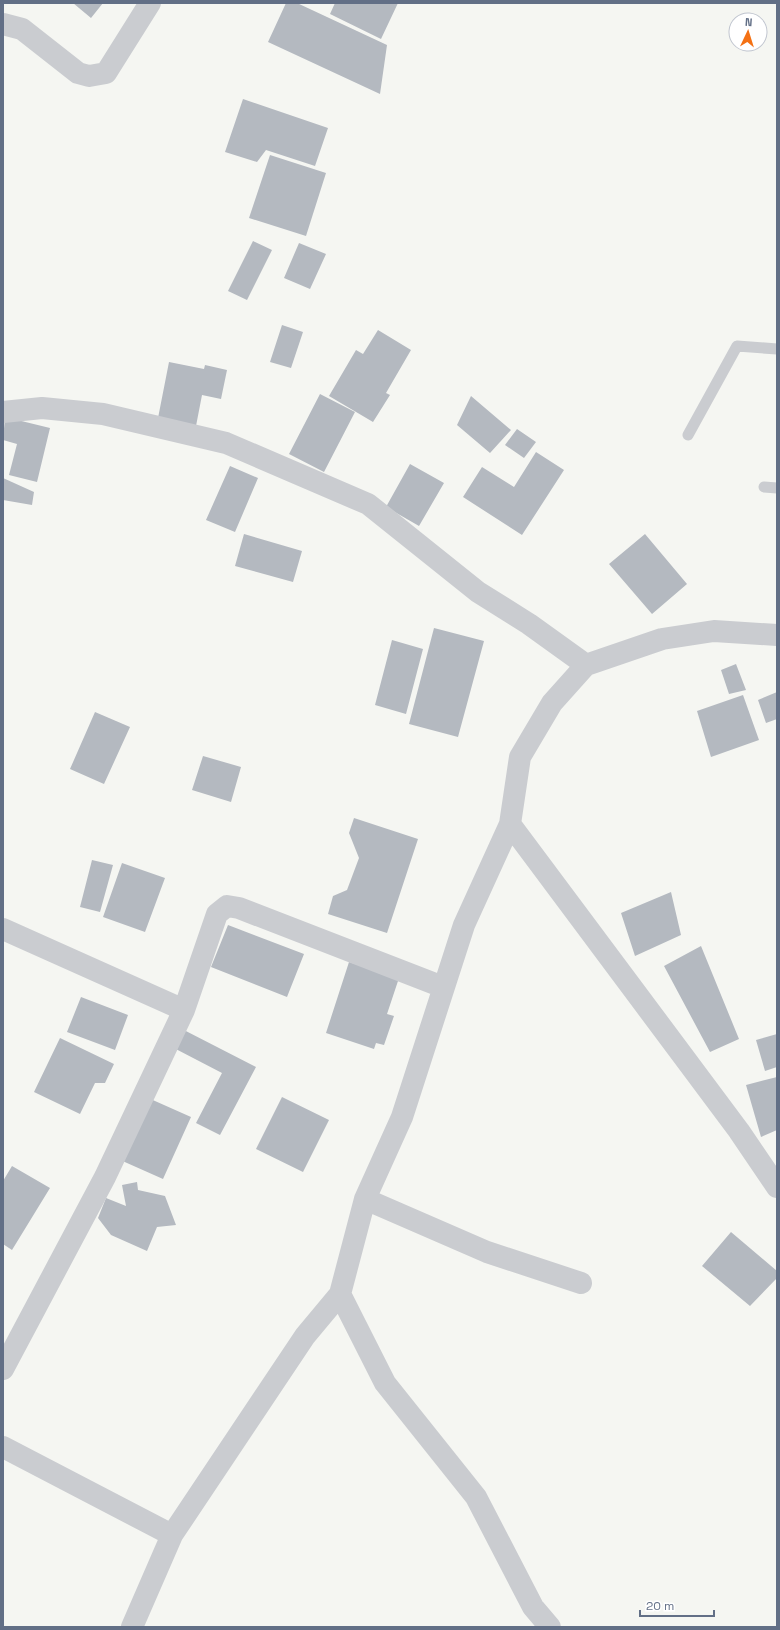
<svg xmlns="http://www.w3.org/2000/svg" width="780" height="1630" viewBox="0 0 780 1630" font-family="'Space Grotesk',sans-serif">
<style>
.building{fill:#b4b9c0}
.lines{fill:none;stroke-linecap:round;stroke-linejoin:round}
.service{stroke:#caccd0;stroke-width:11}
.minor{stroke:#caccd0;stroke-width:22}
</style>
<rect width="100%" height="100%" fill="#f5f6f2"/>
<path class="building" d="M73,3H103L91,18Z
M286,3H297L387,45L380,94L268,42Z
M335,3H398L381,39L330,14Z
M243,99L328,128L315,166L266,150L257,162L225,152Z
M270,155L326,173L306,236L249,218Z
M253,241L272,250L247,300L228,291Z
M299,243L326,254L310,289L284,278Z
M282,325L303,332L291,368L270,362Z
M378,330L411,350L386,393L390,395L373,422L329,396L356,350L363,354Z
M169,362L204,369L205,365L227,370L221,399L202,395L196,426L158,418Z
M320,394L355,412L324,472L289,454Z
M471,396L511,430L490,453L457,425Z
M5,417L50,428L37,482L9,475L17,444L3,440Z
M517,429L536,442L524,458L505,445Z
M536,452L564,470L522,535L463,497L482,467L514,487Z
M410,464L444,483L419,526L386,507Z
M230,466L258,478L235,532L206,520Z
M3,478L34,492L32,505L3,500Z
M244,534L302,551L293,582L235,566Z
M645,534L687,584L652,614L609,564Z
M434,628L484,641L458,737L409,724Z
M392,640L423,649L406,714L375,705Z
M736,664L746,690L729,694L721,670Z
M777,692V719L766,723L758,700Z
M743,695L759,740L711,757L697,711Z
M95,712L130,727L104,784L70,769Z
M203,756L241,767L231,802L192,790Z
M354,818L418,839L387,933L328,914L333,896L347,890L359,858L349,833Z
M92,860L113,865L100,912L80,907Z
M122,863L165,878L145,932L103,917Z
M671,892L681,935L635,956L621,913Z
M228,925L304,954L287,997L211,967Z
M701,946L739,1039L710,1052L664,966Z
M349,962L399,978L387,1014L394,1016L384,1045L376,1043L374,1049L326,1033Z
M81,997L128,1015L115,1050L67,1032Z
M180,1028L256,1067L220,1135L196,1123L222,1073L170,1046Z
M777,1034V1067L765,1071L756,1040Z
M60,1038L114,1064L105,1083H95L80,1114L34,1092Z
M777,1077V1130L761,1137L746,1085Z
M146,1097L191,1117L163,1179L118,1159Z
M282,1097L329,1120L303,1172L256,1149Z
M12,1166L50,1188L12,1250L3,1244V1181Z
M137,1182L138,1190L165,1196L176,1225L157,1227L147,1251L111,1235L98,1218L106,1198L126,1206L122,1185Z
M731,1232L777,1271V1278L750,1306L702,1266Z"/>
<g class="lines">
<path class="service" d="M688,435L737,346L777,349
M764,487L777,488"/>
<path class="minor" d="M3,24L22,29L78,73L89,76L106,73L150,3
M3,412L42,408L103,414L226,443L368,504L478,592L529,624L586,665
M510,824L739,1131L777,1187
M3,929L184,1010
M365,1199L487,1252L581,1283
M3,1369L105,1177L184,1010L217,914L227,906L239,908L443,987
M3,1447L172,1535
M132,1627L172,1535L305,1336L340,1294
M550,1627L533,1607L476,1497L385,1383L340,1294L365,1199L402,1117L464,925L510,824L520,757L552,703L586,665L662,639L714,631L777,635"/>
</g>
<rect width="780" height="1630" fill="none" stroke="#626f86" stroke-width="8"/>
<g transform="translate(748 32) rotate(4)"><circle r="19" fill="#ffffff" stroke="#c0c5cf"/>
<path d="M0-3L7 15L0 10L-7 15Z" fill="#f47114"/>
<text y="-6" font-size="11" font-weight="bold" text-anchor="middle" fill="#626f86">N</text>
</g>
<path d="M640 1610v6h74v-6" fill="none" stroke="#626f86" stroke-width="2"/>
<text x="646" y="1610" font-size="12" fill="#626f86" stroke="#ffffff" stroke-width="3" paint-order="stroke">20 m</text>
</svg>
